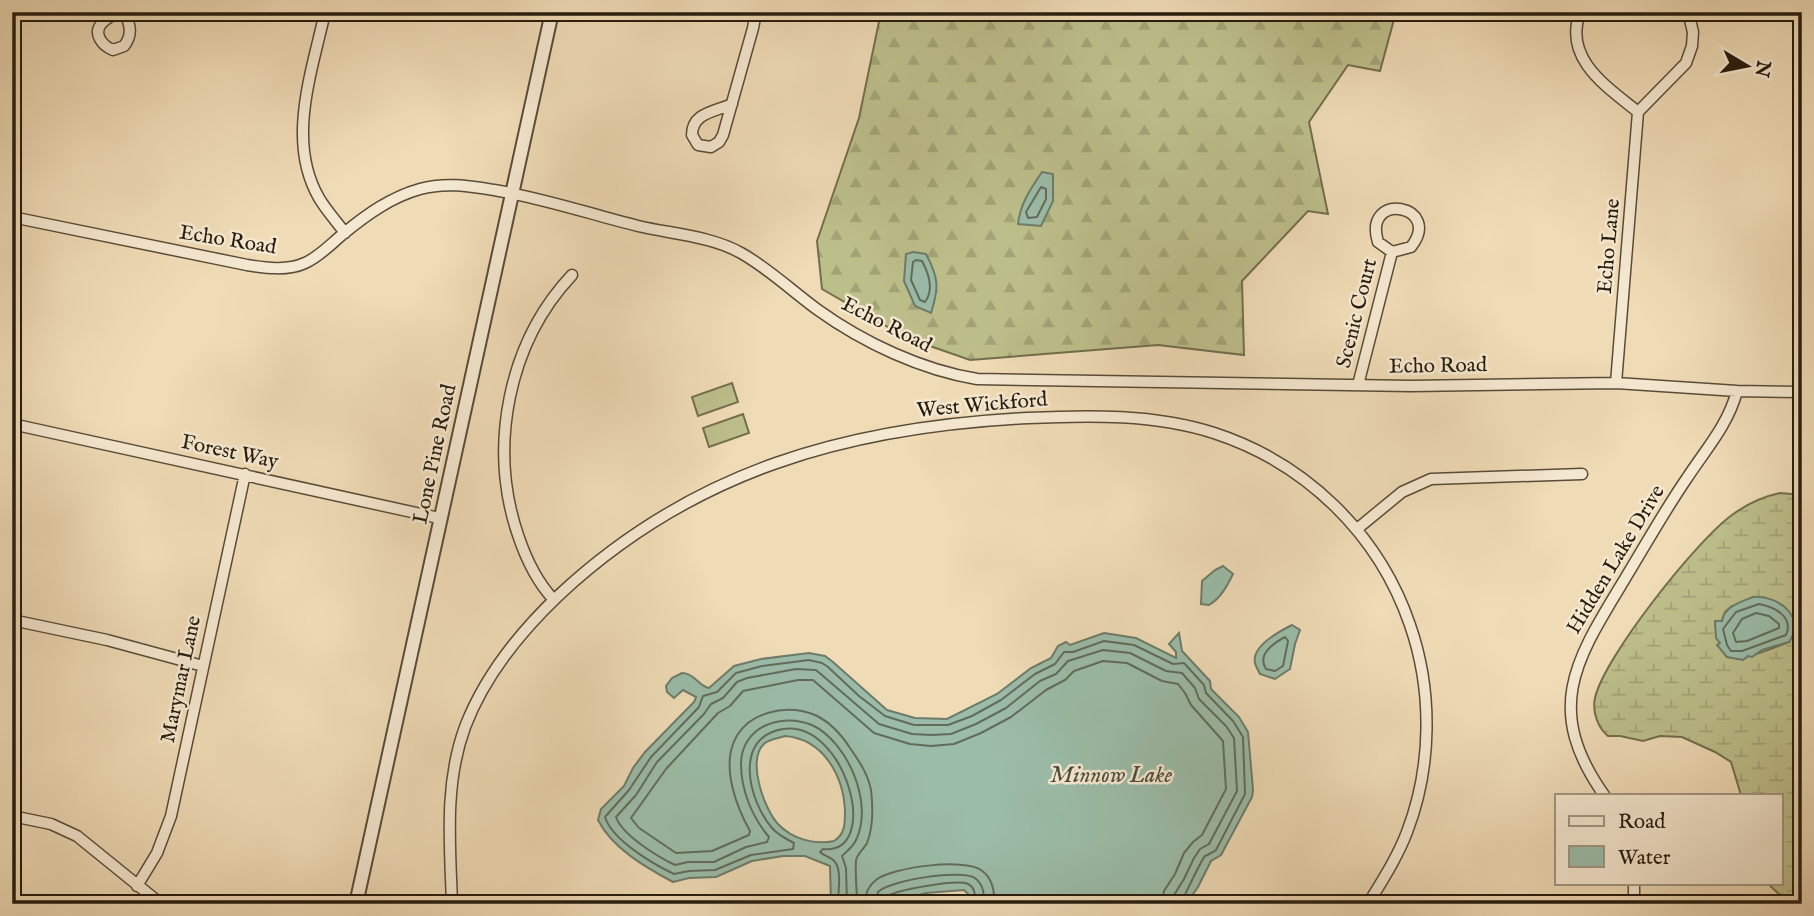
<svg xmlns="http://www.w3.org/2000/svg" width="1814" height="916" viewBox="0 0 1814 916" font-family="'IM FELL English',serif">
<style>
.grass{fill:#bdbf8b;stroke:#726e4c;stroke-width:2}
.forest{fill:url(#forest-firs);stroke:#726e4c;stroke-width:2}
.wetland{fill:url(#wetland-marsh);stroke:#726e4c;stroke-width:2;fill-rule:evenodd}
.water{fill:#9bbca8;stroke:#6d7c6a;stroke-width:2;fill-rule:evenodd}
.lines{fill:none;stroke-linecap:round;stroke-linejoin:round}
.shore{stroke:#616c5b;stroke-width:2}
.minor-casing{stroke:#594c38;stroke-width:13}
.tertiary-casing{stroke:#594c38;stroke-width:16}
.minor{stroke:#f5e8d0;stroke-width:10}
.tertiary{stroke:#f5e8d0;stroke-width:12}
.labels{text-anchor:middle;stroke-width:5;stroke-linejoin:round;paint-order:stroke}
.street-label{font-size:21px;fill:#271c0e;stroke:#f5e8d0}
.water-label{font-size:23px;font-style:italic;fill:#4a4c3c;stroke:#f5e8d0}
</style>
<defs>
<pattern id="forest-firs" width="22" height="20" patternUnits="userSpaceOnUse" patternTransform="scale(1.75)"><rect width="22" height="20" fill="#bdbf8b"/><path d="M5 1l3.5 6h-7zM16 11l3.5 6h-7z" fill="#a2a477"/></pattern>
<pattern id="wetland-marsh" width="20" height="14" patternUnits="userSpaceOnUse" patternTransform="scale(1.75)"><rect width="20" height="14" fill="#bdbf8b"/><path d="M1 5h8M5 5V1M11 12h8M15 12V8" fill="none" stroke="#a2a477"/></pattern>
</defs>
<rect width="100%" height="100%" fill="#efdbb6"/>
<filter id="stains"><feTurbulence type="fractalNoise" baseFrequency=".00286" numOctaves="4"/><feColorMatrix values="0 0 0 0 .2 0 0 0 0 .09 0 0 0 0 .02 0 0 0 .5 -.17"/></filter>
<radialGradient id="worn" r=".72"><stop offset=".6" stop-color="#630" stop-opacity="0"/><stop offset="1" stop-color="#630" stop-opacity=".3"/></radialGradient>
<path class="grass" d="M732,383L738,402L698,416L692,397Z
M743,414L749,433L709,447L703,428Z"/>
<path class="forest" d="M881,12H1396L1380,71L1348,65L1309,122L1328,214L1308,211L1242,281L1244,355L1158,345L970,360L907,338L822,289L817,241L859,118Z"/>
<path class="wetland" d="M1780,493L1802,495V904H1780L1779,894L1767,883H1781V795H1741L1731,762L1715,752L1682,737L1660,736L1643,741L1620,736H1608C1598,728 1592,712 1595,698C1604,657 1697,540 1732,515C1747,504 1761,497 1780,493ZM1732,606L1789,642C1769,649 1749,660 1727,657L1721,649L1715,626L1722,621L1725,612Z"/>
<path class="water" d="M1042,172L1053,174V201L1041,226L1018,224C1020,204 1031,188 1042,172Z
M913,252L926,254C939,278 939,288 931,313L915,306L904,281L906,254Z
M1223,566L1233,574C1227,586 1221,598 1209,605L1201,604L1202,581L1215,570Z
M1753,597C1778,595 1807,617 1789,642L1762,650L1752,657L1748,656L1743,660L1727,657L1717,645L1720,643L1716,638L1715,621H1722C1724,607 1740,602 1753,597Z
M1292,625L1300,630L1295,644L1290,669L1275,679L1260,674C1258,670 1256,667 1255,663C1251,646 1280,631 1292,625Z
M1104,633L1136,638L1176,658V652L1169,644L1179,633L1182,651L1210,681L1211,689L1239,717L1248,732L1253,790L1252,797L1221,855L1211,861L1198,887L1186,904H969L968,894L964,890L926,893L883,904H831L830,866L805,856H783L752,861L716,877L689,878L673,882C645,867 612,848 598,820L601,809L624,786L633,768L645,752L694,702L696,697L683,690L674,698L667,692L666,686L672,678L682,673C694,673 699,686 709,688L734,666L761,659L809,653L825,656L833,662L887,710L915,718L947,719L997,694L1031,668L1051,658L1058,646L1066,642L1070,645ZM785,736C824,739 844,777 845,812C845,824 845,834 834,841C814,845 792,839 778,824C764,809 746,759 765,743C770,739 779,738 785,736Z"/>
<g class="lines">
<path class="shore" d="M1041,187L1046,189V199L1037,217L1028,218L1026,212Z
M916,260L922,261C929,274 934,290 925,302L920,300L911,280L913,262Z
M1759,604C1775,607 1794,617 1786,635L1742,651H1731L1727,645L1723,629L1736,612Z
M1756,613L1769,616L1779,624V628L1747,641L1736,642L1733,633L1742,619Z
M1285,637L1288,641L1283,666L1275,671L1266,669C1257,655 1272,644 1285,637Z
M838,904C838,893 842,870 835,862C831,857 824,856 820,852L823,849C883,855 845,719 783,729C733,737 748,800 772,828C778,835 786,839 794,843L793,849L751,855L715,870L689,871L674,874C653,864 612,840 605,817L629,790L651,757L699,707L703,696L717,692L736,673L762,666L809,660L822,663L828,667L859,696L885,716L914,725H948L972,716L1001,700L1035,674L1055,664L1064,652H1073L1104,641L1134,645L1173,664L1184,663L1204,685L1206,693L1233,721L1243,737L1245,794L1216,850C1215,851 1206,856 1205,856C1202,859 1182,900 1181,904
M847,904L846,868L842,856C847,851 853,847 856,840C874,804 848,742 812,725C781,712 741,727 741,764C741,790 752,817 769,837L767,842L746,847L714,862H688L675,865C658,857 622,835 616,817L636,795L657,762L704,714L711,704L723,698L737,682L747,678L796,669L816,670L879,724L912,734L931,735L951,734L976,724L1006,708L1040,681L1056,674L1068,661L1103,650L1130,653L1166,671L1182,673L1195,688L1199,699L1226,726L1234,738L1237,791L1209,844L1200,849L1194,858L1184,879L1174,895L1172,904
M857,904C857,890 855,875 856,861C856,855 864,849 867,843C873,828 873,807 871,790C868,774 859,761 850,748C841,734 830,722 815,715C786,703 745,712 733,744C723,771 737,808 750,831L749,835L712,851L676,853L639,828L631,818L666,769L718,713L730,706L743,691L798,680H813L874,733L910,744L931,746L954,744L981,733L1011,717L1046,690L1065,680L1074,671L1103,661L1127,663L1162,681L1178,684L1185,693L1191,705L1223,741L1226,789L1202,835L1193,842L1184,853L1175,874L1164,891L1162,904
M865,904C865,894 868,886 876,880C892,867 965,858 981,870C993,878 994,891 995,904
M875,904L878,892C890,880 962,869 975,878C984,885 984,894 984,904
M884,904L886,897C895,890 957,879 968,884C976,888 975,896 975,904"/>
<g class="minor-casing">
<path id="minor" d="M116,12C112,16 105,19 102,23C92,34 103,46 113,50L124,46C133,35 130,25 125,12
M325,12C312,72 286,141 319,198C326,210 336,221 345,233
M1580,12C1563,59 1606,86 1638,112
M732,104C714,112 692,113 692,135L698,145L711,147L719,142L723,135L753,28L756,12
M12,217L247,265C265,268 288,271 305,263C319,257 331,244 343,234C366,215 391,197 420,189C445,182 469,186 494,190C543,198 590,214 638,226C672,234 711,236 741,253C768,268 792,291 818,310C864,343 922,370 977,379L1411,386L1616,383L1737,391L1802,392
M1616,383L1638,112L1686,63L1692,46L1693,32L1688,12
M1358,385L1392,252L1411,247C1444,205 1362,190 1378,242L1392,252
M12,424L439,518
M1357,529L1402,492L1431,479L1582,474
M554,600C537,582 526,559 518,535C488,447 508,343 572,275
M12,620L107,640L203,666
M1604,795C1542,707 1577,658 1626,577C1646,544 1665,510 1687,478C1706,449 1728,425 1737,391
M12,816L51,824L77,836L161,904
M137,886L157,853L171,816L245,474
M452,904C450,844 444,784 465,727C485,675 519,633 559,595C693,470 848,427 1028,418C1089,415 1155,414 1214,433C1306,463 1379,534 1410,625C1433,691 1432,767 1407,832C1397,858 1382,881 1368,904
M1634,904V883"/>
</g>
<g class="tertiary-casing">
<path id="tertiary" d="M356,904L552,12"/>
</g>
<use href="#minor" class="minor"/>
<use href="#tertiary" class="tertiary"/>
</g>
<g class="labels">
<g class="street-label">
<text transform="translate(228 239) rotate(9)" y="7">Echo Road</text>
<text transform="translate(1608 246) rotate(-85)" y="7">Echo Lane</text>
<text transform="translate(1356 313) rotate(-76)" y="7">Scenic Court</text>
<text transform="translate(887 324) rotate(27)" y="7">Echo Road</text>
<text transform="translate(1438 365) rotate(-1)" y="7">Echo Road</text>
<text transform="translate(982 404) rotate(-5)" y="7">West Wickford</text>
<text transform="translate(230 451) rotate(12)" y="7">Forest Way</text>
<text transform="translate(434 454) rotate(-78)" y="7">Lone Pine Road</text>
<text transform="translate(1615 559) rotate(-59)" y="7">Hidden Lake Drive</text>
<text transform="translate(180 679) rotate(-78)" y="7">Marymar Lane</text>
</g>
<g class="water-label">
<text x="1111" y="782">Minnow Lake</text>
</g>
</g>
<rect width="1814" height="916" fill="none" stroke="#efdbb6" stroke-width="42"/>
<rect x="14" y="14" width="1786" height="888" fill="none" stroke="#271c0e" stroke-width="3.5"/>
<rect x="21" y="21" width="1772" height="874" fill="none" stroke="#271c0e" stroke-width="2"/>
<rect x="1555" y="794" width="228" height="91" fill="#f5e8d0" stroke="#a39682" stroke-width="2"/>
<rect x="1569" y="816" width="35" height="10" fill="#f5e8d0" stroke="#a39682" stroke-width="2"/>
<text x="1618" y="828" font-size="21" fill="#271c0e">Road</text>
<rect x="1569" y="846" width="35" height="21" fill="#9bbca8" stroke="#a39682" stroke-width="2"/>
<text x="1618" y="864" font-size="21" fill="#271c0e">Water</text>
<g transform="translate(1747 66) rotate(100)" stroke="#f5e8d0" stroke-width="5" paint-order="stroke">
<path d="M0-5L12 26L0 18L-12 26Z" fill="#271c0e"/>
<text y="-10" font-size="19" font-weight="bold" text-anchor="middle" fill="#271c0e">N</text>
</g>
<rect width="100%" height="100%" filter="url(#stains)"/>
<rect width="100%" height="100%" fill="url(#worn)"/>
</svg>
